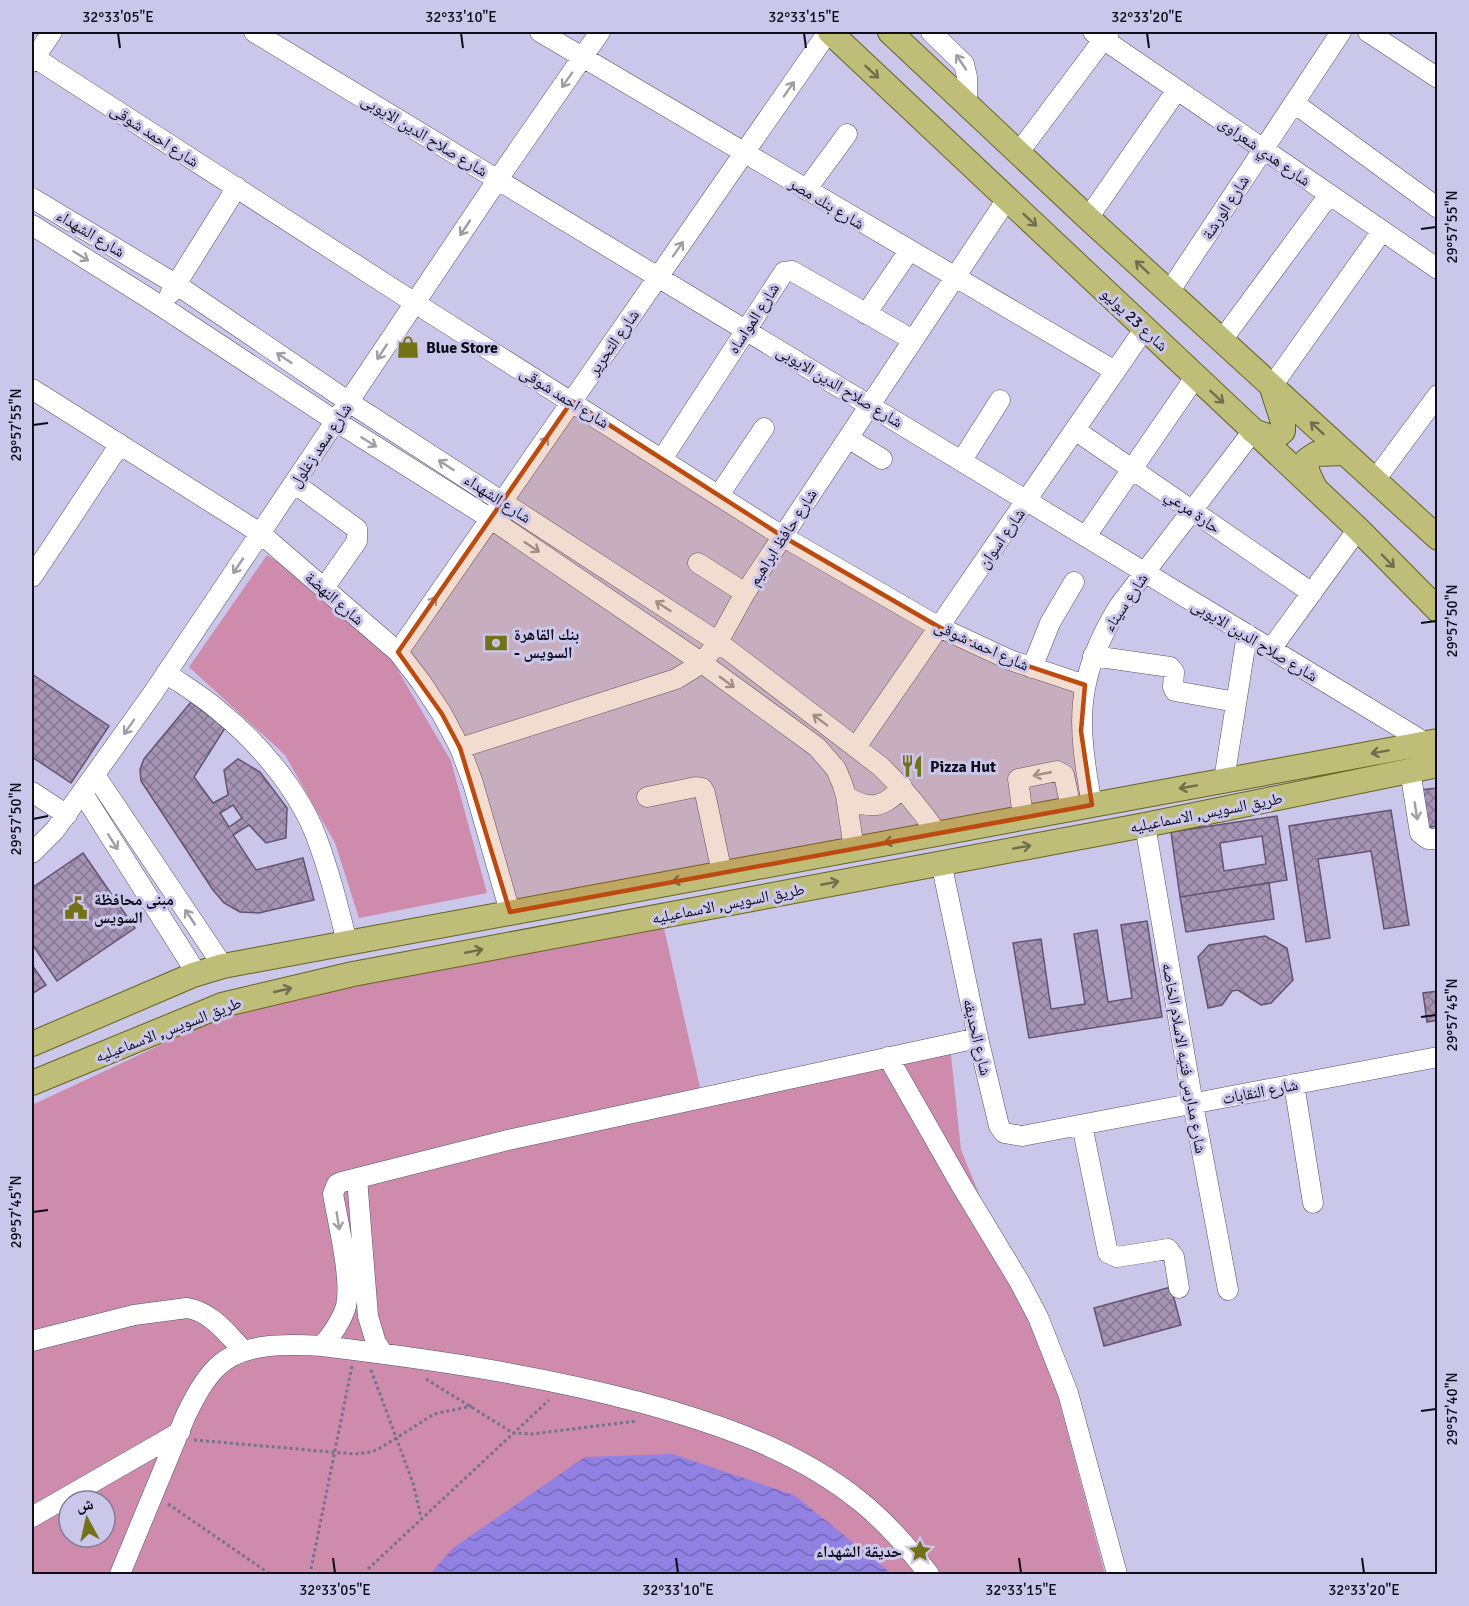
<svg xmlns="http://www.w3.org/2000/svg" width="1469" height="1606" viewBox="0 0 1469 1606" font-family="Signika,'Noto Naskh Arabic',sans-serif">
<style>
.park{fill:#cf8bac;fill-rule:evenodd}
.water{fill:url(#water-waves)}
.building{fill:url(#building-cross-hatch);stroke:#635371;stroke-width:1.5;fill-rule:evenodd}
.lines{fill:none;stroke-linecap:round;stroke-linejoin:round}
.minor-casing{stroke:#545170;stroke-width:21}
.major-casing{stroke:#65631d;stroke-width:26}
.path{stroke:#75738c;stroke-width:3;stroke-dasharray:3 3;stroke-linecap:butt}
.minor{stroke:#fff;stroke-width:20}
.major{stroke:#bebe79;stroke-width:24}
.oneway{stroke:#9f9ea3}
.oneway2{stroke:#6f6e4e}
.marked{fill:#bd4a0f;fill-opacity:0.2;stroke:#bd4a0f;stroke-width:4.5;stroke-linejoin:round}
.ticks{fill:none;stroke:#0f0d19;stroke-width:2}
.labels{text-anchor:middle;stroke-width:6;stroke-linejoin:round;paint-order:stroke}
.street-label{font-size:16px;fill:#0f0d19;stroke:#cac7eb}
.poi-label{font-size:16px;font-weight:bold;fill:#0f0d19;stroke:#cac7eb;text-anchor:start}
.neatline{fill:none;stroke:#0f0d19;stroke-width:2}
.ticks-label{font-size:15px;text-anchor:middle;fill:#0f0d19}
</style>
<defs>
<pattern id="water-waves" width="16" height="10" patternUnits="userSpaceOnUse" patternTransform="scale(1.5)"><rect width="16" height="10" fill="#9181e2"/><path d="M0 5q4-4 8 0t8 0" fill="none" stroke="#7568b6"/></pattern>
<pattern id="building-cross-hatch" width="8" height="8" patternUnits="userSpaceOnUse" patternTransform="scale(1.5)"><rect width="8" height="8" fill="#a594b4"/><path d="M0 0l8 8M0 8l8-8" fill="none" stroke="#857792"/></pattern>
</defs>
<rect width="100%" height="100%" fill="#cac7eb"/>
<path class="park" d="M267,555L307,581L389,655L451,761L487,893L359,918L335,843L285,755L189,667Z
M663,924L701,1092L949,1036L961,1150L1050,1366L1105,1574H32V1105L246,1005ZM69,1501H105V1537H69Z"/>
<path class="water" d="M673,1454L794,1495L892,1574H430L453,1548L585,1457Z"/>
<path class="building" d="M32,674L109,726L71,783L32,757Z
M191,702L225,728L194,777L213,803L228,795L224,770L238,759L260,772L287,808L286,838L266,843L249,825L233,835L256,870L303,858L314,900L259,913L240,912L224,903L213,890L141,781L140,769L144,759ZM233,805L242,818L229,827L220,813Z
M1438,788V826L1424,828L1419,790Z
M1391,810L1409,925L1384,929L1371,851L1318,859L1330,938L1306,942L1289,826Z
M1277,816L1287,880L1180,897L1171,832ZM1262,836L1266,864L1224,871L1220,843Z
M83,853L135,928L57,981L32,944V888Z
M1269,883L1274,919L1186,932L1180,897Z
M1147,921L1162,1017L1029,1038L1013,943L1041,939L1051,1009L1085,1004L1074,934L1097,930L1108,1002L1132,998L1121,925Z
M1265,936L1287,948L1293,980L1271,1003L1261,1005L1238,990L1232,991L1222,1005L1208,1008L1198,957L1209,945Z
M32,965L46,985L32,994Z
M1438,991V1020L1427,1022L1423,993Z
M1171,1287L1181,1325L1104,1346L1094,1308Z"/>
<g class="lines">
<g class="minor-casing">
<path id="minor" d="M254,32L1426,743
M540,32L1115,371
M931,32L964,64L967,77V103
M1093,32L1438,269
M1368,32L1438,78
M32,56L415,303L782,536L939,627L1010,660L1085,685
M32,62L52,32
M1294,103L1438,208
M1019,152L1109,32
M806,190L847,134
M32,198L177,285L349,402L718,642L880,766C902,787 920,808 937,833
M1088,218L1177,90
M32,225L161,306L337,422L491,519L702,663L817,747L836,769L842,783L846,796L854,849
M1169,292L1341,32
M170,294L237,187
M866,314L909,251
M1222,340L1329,195
M1272,386L1382,231
M32,389L260,533L398,652L421,682L442,714L460,748L473,783L510,912
M1075,430L1312,593
M848,438L882,459
M662,459L784,272L792,271L913,340
M962,460L1000,400
M1375,480L1438,395
M294,483L357,529V541L324,588
M719,495L764,428
M1086,536L1196,376
M698,563L745,593
M32,577L120,444
M1271,649L1358,529
M398,652L828,32
M1093,656L1170,667L1174,672L1173,687L1175,691L1236,702
M1032,668L1050,623L1074,582
M166,673C183,685 202,696 218,710C257,741 298,789 316,836C329,870 338,906 347,942
M856,747L1145,328
M460,748L676,679L702,663L718,642L745,593L1007,199
M1410,770L1420,833L1428,839H1438
M95,775L223,966
M1224,780L1247,634
M32,792L67,815
M82,792L197,974
M846,796C869,811 886,808 902,786
M647,797L696,787L702,788L705,793L722,873
M1092,805C1077,723 1074,679 1119,606L1253,431
M1023,817L1018,779L1057,771L1064,775L1071,808
M1145,825L1193,1104L1228,1290
M32,853L55,830L153,693L498,179L600,32
M941,862L978,1038L999,1126L1004,1133L1022,1136L1438,1057
M888,1057L961,1185L1019,1281L1038,1317L1068,1393L1117,1574
M1294,1084L1313,1203
M1082,1125L1108,1253L1117,1257L1168,1249L1174,1257L1179,1288
M357,1178L368,1316L376,1343L383,1353
M32,1341L134,1315L187,1308C212,1312 227,1334 244,1351
M322,1346C332,1334 342,1321 346,1306C352,1280 338,1222 333,1194L337,1184L342,1182L508,1140L978,1038
M32,1517L180,1432
M120,1574L186,1415C194,1399 203,1381 216,1368C241,1342 288,1344 322,1346C429,1359 534,1374 639,1402C717,1423 797,1450 861,1502C887,1523 908,1548 929,1574"/>
</g>
<g class="major-casing">
<path id="major" d="M830,32L1358,529L1438,610
M890,32L1088,218L1438,538
M1253,431C1264,434 1274,441 1283,431V422L1272,388
M1315,488L1307,471V460L1316,454L1344,453
M32,1044L193,975L223,966L1438,741
M32,1083L222,1005L353,974L1145,825L1438,765"/>
</g>
<path class="path" d="M371,1370L413,1483L421,1517
M426,1379L513,1433L532,1434L637,1421
M194,1440L355,1454L371,1452L382,1447L434,1414L472,1406
M168,1504L270,1574
M311,1569L352,1366
M368,1569L549,1400"/>
<use href="#minor" class="minor"/>
<use href="#major" class="major"/>
</g>
<defs><path id="oneway-shaft" d="M-6 0H5M1.5-3L5.5 0L1.5 3" fill="none" stroke-width="1.6" stroke-linecap="round" stroke-linejoin="round" transform="scale(1.5)"/></defs>
<g class="oneway">
<use href="#oneway-shaft" transform="translate(961 62) rotate(-124)"/>
<use href="#oneway-shaft" transform="translate(567 80) rotate(125)"/>
<use href="#oneway-shaft" transform="translate(789 89) rotate(-55)"/>
<use href="#oneway-shaft" transform="translate(465 228) rotate(124)"/>
<use href="#oneway-shaft" transform="translate(678 249) rotate(-55)"/>
<use href="#oneway-shaft" transform="translate(81 256) rotate(32)"/>
<use href="#oneway-shaft" transform="translate(382 352) rotate(123)"/>
<use href="#oneway-shaft" transform="translate(284 358) rotate(-146)"/>
<use href="#oneway-shaft" transform="translate(369 442) rotate(32)"/>
<use href="#oneway-shaft" transform="translate(543 444) rotate(-55)"/>
<use href="#oneway-shaft" transform="translate(446 465) rotate(-147)"/>
<use href="#oneway-shaft" transform="translate(532 547) rotate(34)"/>
<use href="#oneway-shaft" transform="translate(238 566) rotate(124)"/>
<use href="#oneway-shaft" transform="translate(431 604) rotate(-55)"/>
<use href="#oneway-shaft" transform="translate(663 606) rotate(-147)"/>
<use href="#oneway-shaft" transform="translate(727 682) rotate(36)"/>
<use href="#oneway-shaft" transform="translate(820 720) rotate(-143)"/>
<use href="#oneway-shaft" transform="translate(129 727) rotate(125)"/>
<use href="#oneway-shaft" transform="translate(1042 774) rotate(169)"/>
<use href="#oneway-shaft" transform="translate(1416 811) rotate(81)"/>
<use href="#oneway-shaft" transform="translate(113 842) rotate(58)"/>
<use href="#oneway-shaft" transform="translate(190 917) rotate(-124)"/>
<use href="#oneway-shaft" transform="translate(338 1221) rotate(81)"/>
</g>
<g class="oneway2">
<use href="#oneway-shaft" transform="translate(872 72) rotate(43)"/>
<use href="#oneway-shaft" transform="translate(1030 220) rotate(43)"/>
<use href="#oneway-shaft" transform="translate(1142 267) rotate(-137)"/>
<use href="#oneway-shaft" transform="translate(1217 397) rotate(43)"/>
<use href="#oneway-shaft" transform="translate(1317 428) rotate(-137)"/>
<use href="#oneway-shaft" transform="translate(1388 561) rotate(46)"/>
<use href="#oneway-shaft" transform="translate(1380 752) rotate(170)"/>
<use href="#oneway-shaft" transform="translate(1188 787) rotate(170)"/>
<use href="#oneway-shaft" transform="translate(893 841) rotate(170)"/>
<use href="#oneway-shaft" transform="translate(1022 847) rotate(-10)"/>
<use href="#oneway-shaft" transform="translate(681 880) rotate(170)"/>
<use href="#oneway-shaft" transform="translate(830 883) rotate(-11)"/>
<use href="#oneway-shaft" transform="translate(474 951) rotate(-11)"/>
<use href="#oneway-shaft" transform="translate(283 990) rotate(-13)"/>
</g>
<path class="marked" d="M572,401L782,536L939,627L1010,660L1085,685L1081,731L1092,805L510,912L460,748L442,714L398,652Z"/>
<path class="ticks" d="M118,33L120,48M461,33L463,48M804,33L806,48M1147,33L1149,48M1421,229L1436,227M33,425L48,423M1421,623L1436,621M33,819L48,816M1421,1017L1436,1015M33,1212L48,1210M1421,1411L1436,1409M333,1558L335,1573M676,1558L678,1573M1019,1558L1021,1573M1362,1558L1364,1573"/>
<defs>
<g id="shop-bare" transform="scale(1.8)"><path d="M-5-2.5h2.3a2.7 3.5 0 0 1 5.4 0H5L5.5 6h-11ZM-1.5-2.5h3a1.5 2.3 0 0 0-3 0Z" fill="#737216" stroke="#cac7eb" stroke-width="2.5" paint-order="stroke"/></g>
<g id="bank-bare" transform="scale(1.8)"><path d="M-6-4H6V4H-6ZM0-2.3a2.3 2.3 0 1 0 0 4.6a2.3 2.3 0 1 0 0-4.6Z" fill="#737216" stroke="#cac7eb" stroke-width="2.5" paint-order="stroke"/></g>
<g id="restaurant-bare" transform="scale(1.8)"><path d="M-5-6h1v4h1v-4h1v4h1v-4h1v5L-1.5 .5V6h-2V.5L-5-1ZM5-6V6H3V1.5H1.5Q1.5-4 5-6Z" fill="#737216" stroke="#cac7eb" stroke-width="2.5" paint-order="stroke"/></g>
<g id="civic-bare" transform="scale(1.8)"><path d="M-.6-6.5H3V-4.5H.6V-3L4-1V1h2V6H-6V1h2V-1L-.6-3ZM-1.2 2.5V6h2.4V2.5Z" fill="#737216" stroke="#cac7eb" stroke-width="2.5" paint-order="stroke"/></g>
<g id="sight-bare" transform="scale(1.8)"><path d="M0-6L1.8-2.2L6-1.7L2.9 1.2L3.7 5.4L0 3.3L-3.7 5.4L-2.9 1.2L-6-1.7L-1.8-2.2Z" fill="#737216" stroke="#cac7eb" stroke-width="2.5" paint-order="stroke"/></g>
</defs>
<g fill-rule="evenodd">
<use href="#shop-bare" x="408" y="347"/>
<use href="#bank-bare" x="496" y="643"/>
<use href="#restaurant-bare" x="912" y="766"/>
<use href="#civic-bare" x="76" y="908"/>
<use href="#sight-bare" x="920" y="1551"/>
</g>
<g class="labels">
<g class="street-label">
<text transform="translate(155 135) rotate(33)" y="6">شارع احمد شوقى</text>
<text transform="translate(425 135) rotate(31)" y="6">شارع صلاح الدين الايوبى</text>
<text transform="translate(1265 151) rotate(35)" y="6">شارع هدي شعراوى</text>
<text transform="translate(827 203) rotate(31)" y="6">شارع بنك مصر</text>
<text transform="translate(1225 207) rotate(-57)" y="6">شارع الورشة</text>
<text transform="translate(91 233) rotate(31)" y="6">شارع الشهداء</text>
<text transform="translate(753 318) rotate(-57)" y="6">شارع المواساه</text>
<text transform="translate(1135 319) rotate(43)" y="6">شارع 23 يوليو</text>
<text transform="translate(613 342) rotate(-55)" y="6">شارع التحرير</text>
<text transform="translate(840 386) rotate(31)" y="6">شارع صلاح الدين الايوبى</text>
<text transform="translate(565 397) rotate(32)" y="6">شارع احمد شوقى</text>
<text transform="translate(320 445) rotate(-56)" y="6">شارع سعد زغلول</text>
<text transform="translate(498 498) rotate(33)" y="6">شارع الشهداء</text>
<text transform="translate(1193 511) rotate(35)" y="6">حارة مرعي</text>
<text transform="translate(782 537) rotate(-57)" y="6">شارع حافظ ابراهيم</text>
<text transform="translate(1001 538) rotate(-55)" y="6">شارع اسوان</text>
<text transform="translate(335 598) rotate(41)" y="6">شارع النهضة</text>
<text transform="translate(1125 602) rotate(-56)" y="6">شارع سيناء</text>
<text transform="translate(1255 640) rotate(31)" y="6">شارع صلاح الدين الايوبى</text>
<text transform="translate(982 645) rotate(24)" y="6">شارع احمد شوقى</text>
<text transform="translate(1206 812) rotate(-11)" y="6">طريق السويس, الاسماعيليه</text>
<text transform="translate(728 903) rotate(-11)" y="6">طريق السويس, الاسماعيليه</text>
<text transform="translate(168 1029) rotate(-21)" y="6">طريق السويس, الاسماعيليه</text>
<text transform="translate(978 1037) rotate(77)" y="6">شارع الحديقه</text>
<text transform="translate(1185 1058) rotate(80)" y="6">شارع مدارس فتيه الاسلام الخاصه</text>
<text transform="translate(1260 1091) rotate(-11)" y="6">شارع النقابات</text>
</g>
<g class="poi-label">
<text x="426" y="353">Blue Store</text>
<text x="514" y="640">بنك القاهرة<tspan x="514" dy="18">- السويس</tspan></text>
<text x="930" y="772">Pizza Hut</text>
<text x="94" y="905">مبنى محافظة<tspan x="94" dy="18">السويس</tspan></text>
<text x="902" y="1557" text-anchor="end">حديقة الشهداء</text>
</g>
</g>
<rect width="1469" height="1606" fill="none" stroke="#cac7eb" stroke-width="66"/>
<g transform="translate(87 1519) rotate(352)"><circle r="28" fill="#cac7eb" stroke="#7f7d97" stroke-width="1.5"/>
<path d="M0-4.5L10 22L0 15L-10 22Z" fill="#737216"/>
<text y="-9" font-size="16" font-weight="bold" text-anchor="middle" fill="#0f0d19">ش</text>
</g>
<rect x="33" y="33" width="1403" height="1540" class="neatline"/>
<g class="ticks-label">
<text x="118" y="22">32°33'05"E</text>
<text x="461" y="22">32°33'10"E</text>
<text x="804" y="22">32°33'15"E</text>
<text x="1147" y="22">32°33'20"E</text>
<text transform="translate(1452 227) rotate(-90)" y="5">29°57'55"N</text>
<text transform="translate(16 425) rotate(-90)" y="5">29°57'55"N</text>
<text transform="translate(1452 621) rotate(-90)" y="5">29°57'50"N</text>
<text transform="translate(16 819) rotate(-90)" y="5">29°57'50"N</text>
<text transform="translate(1452 1015) rotate(-90)" y="5">29°57'45"N</text>
<text transform="translate(16 1212) rotate(-90)" y="5">29°57'45"N</text>
<text transform="translate(1452 1409) rotate(-90)" y="5">29°57'40"N</text>
<text x="335" y="1595">32°33'05"E</text>
<text x="678" y="1595">32°33'10"E</text>
<text x="1021" y="1595">32°33'15"E</text>
<text x="1364" y="1595">32°33'20"E</text>
</g>
</svg>
